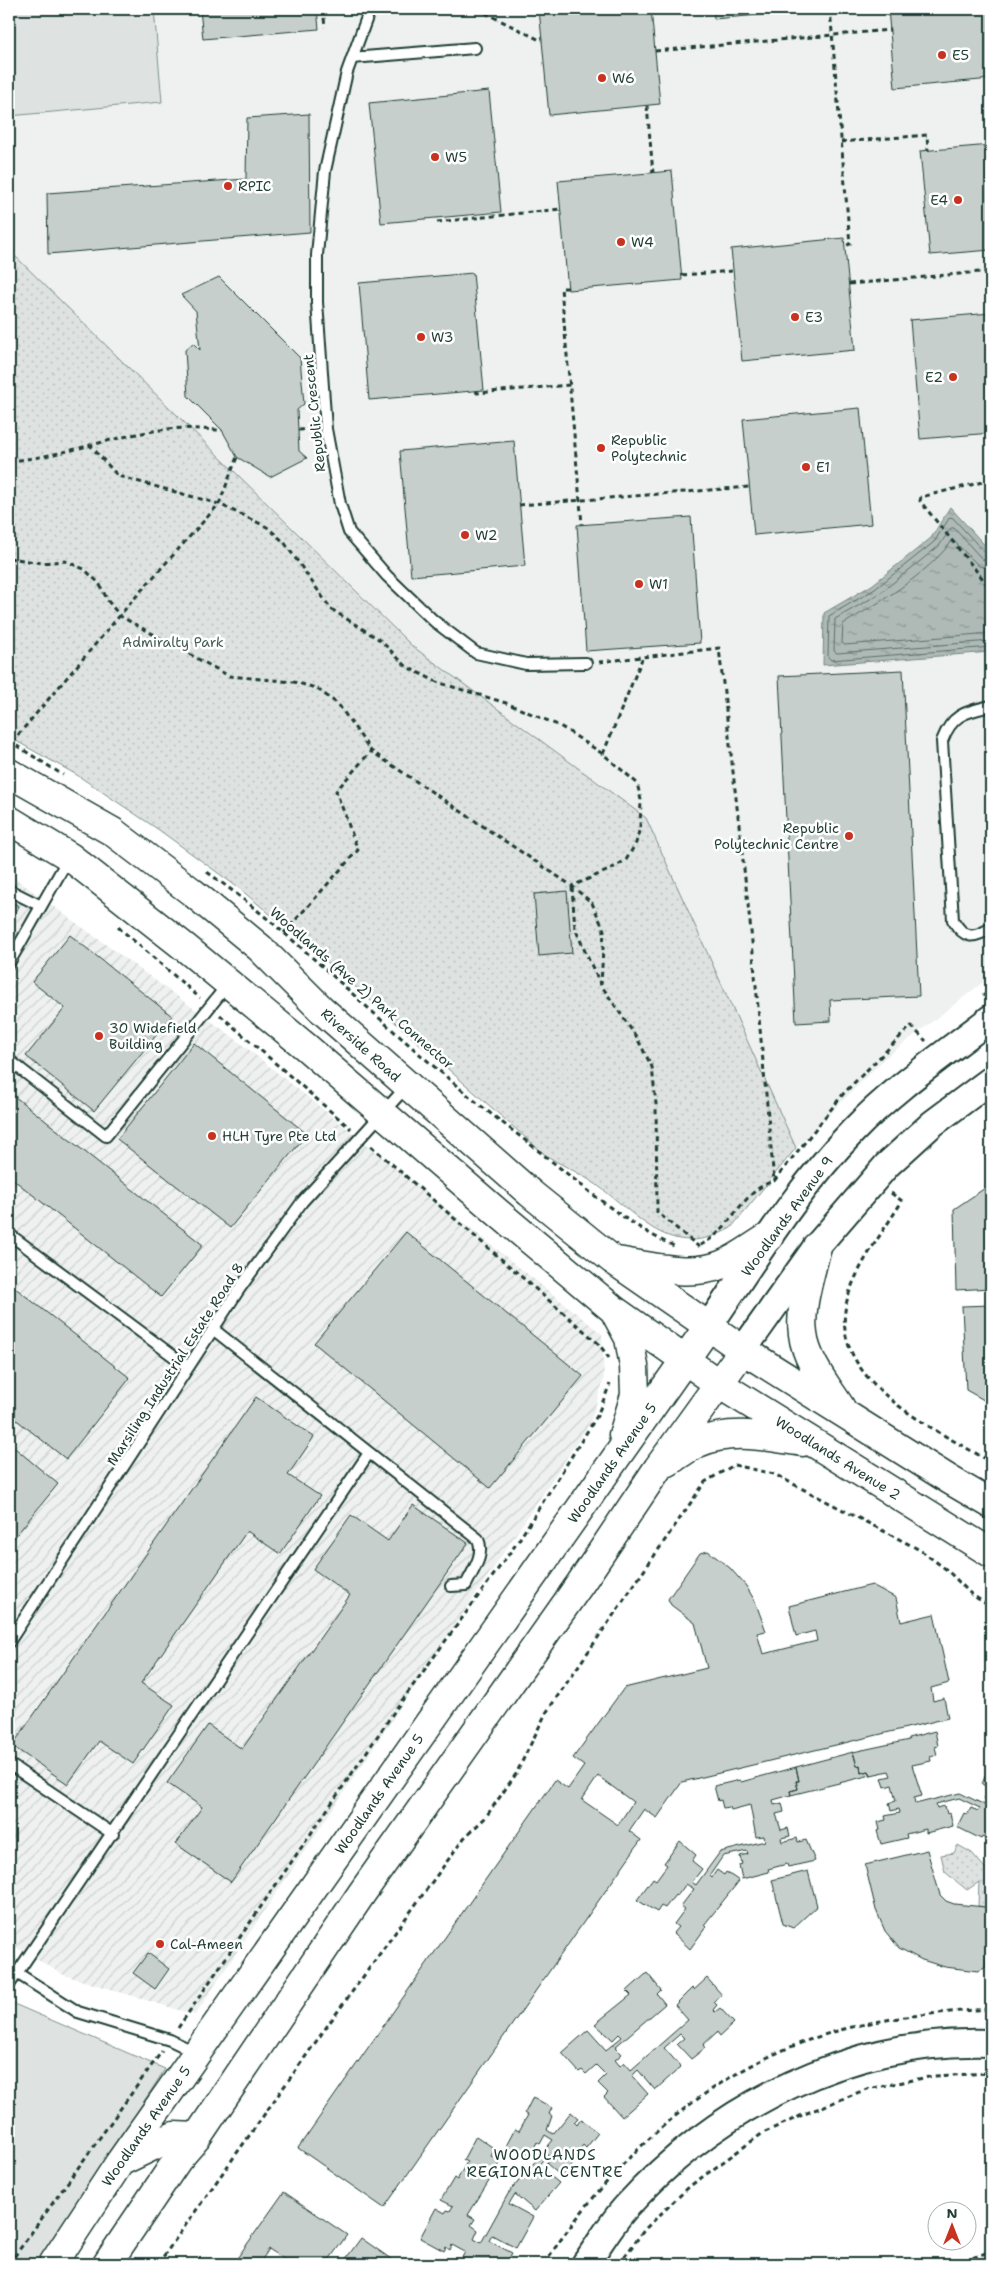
<svg xmlns="http://www.w3.org/2000/svg" width="1000" height="2273" viewBox="0 0 1000 2273" font-family="'Shantell Sans',sans-serif">
<style>
.built{fill:#eef1f0}
.industrial{fill:url(#industrial-furrows)}
.grass{fill:#dee3e2;stroke:#7e908b}
.park{fill:url(#park-dots);stroke:#7e908b}
.water{fill:url(#water-ripples);stroke:#758883}
.lines{fill:none;stroke-linecap:round;stroke-linejoin:round}
.shore{stroke:#596f68;stroke-width:1}
.building{fill:#c7cfcc;stroke:#1f3d34;fill-rule:evenodd}
.lane-casing{stroke:#1f3d34;stroke-width:14}
.secondary-casing{stroke:#1f3d34;stroke-width:30}
.primary-casing{stroke:#1f3d34;stroke-width:31}
.path{stroke:#1f3d34;stroke-width:3;stroke-dasharray:5 4;stroke-linecap:butt}
.lane{stroke:#fff;stroke-width:10}
.secondary{stroke:#fff;stroke-width:26}
.primary{stroke:#fff;stroke-width:28}
.poi-dot{fill:#c8321e;stroke:#fff;stroke-width:2}
.labels{text-anchor:middle;stroke-width:5;stroke-linejoin:round;paint-order:stroke}
.poi-label{font-size:14px;fill:#1f3d34;stroke:#fff;text-anchor:start}
.street-label{font-size:14px;fill:#1f3d34;stroke:#fff}
.park-label{font-size:14px;fill:#455e57;stroke:#fff}
.neighbourhood-label{font-size:15px;letter-spacing:1px;fill:#1f3d34;stroke:#fff}
</style>
<defs>
<pattern id="industrial-furrows" width="10" height="10" patternUnits="userSpaceOnUse" patternTransform="scale(1.25)"><rect width="10" height="10" fill="#eef1f0"/><path d="M-1 1l2-2M0 10L10 0M9 11l2-2" fill="none" stroke="#ccd0ce"/></pattern>
<pattern id="park-dots" width="8" height="8" patternUnits="userSpaceOnUse" patternTransform="scale(1.25)"><rect width="8" height="8" fill="#dee3e2"/><path d="M2 2h.1M6 6h.1" fill="none" stroke="#bec4c2" stroke-width="1.8" stroke-linecap="round"/></pattern>
<pattern id="water-ripples" width="26" height="14" patternUnits="userSpaceOnUse" patternTransform="scale(1.25)"><rect width="26" height="14" fill="#afbab7"/><path d="M2 4q2-2 4 0t4 0M15 11q2-2 4 0t4 0" fill="none" stroke="#8e9896"/></pattern>
</defs>
<rect width="100%" height="100%" fill="#fff"/>
<filter id="ink" filterUnits="userSpaceOnUse"><feTurbulence type="fractalNoise" baseFrequency=".02" numOctaves="2"/><feDisplacementMap in="SourceGraphic" scale="10" xChannelSelector="R" yChannelSelector="G"/><feConvolveMatrix kernelMatrix="1 2 1 2 8 2 1 2 1" color-interpolation-filters="sRGB"/></filter>
<g filter="url(#ink)">
<path class="built" d="M9,9H991V976L885,1058L796,1148L646,818L412,646L9,250Z"/>
<path class="industrial" d="M9,874L233,1037L602,1334L604,1379L590,1423L195,2015L64,1975L17,1948L9,1958Z"/>
<path class="grass" d="M9,9H154L162,102L9,116Z
M14,2004L165,2069L39,2264H9V2010Z"/>
<path class="park" d="M9,250L412,646L646,818L796,1148L731,1228C669,1262 641,1216 594,1183C579,1172 560,1165 544,1154L318,954L240,889L159,830L77,775L9,737Z
M958,1845L972,1853L991,1875V1907L978,1906L979,1882L967,1890L945,1872L941,1855L954,1853Z"/>
<path class="water" d="M950,507L991,552V652L823,665L824,613L872,585L931,538Z"/>
<g class="lines">
<path class="shore" d="M991,555L986,554L953,518L950,517L934,542L875,589L829,616L828,657L831,660L991,647
M991,562L982,559L954,528H951L939,546L879,594L835,619L834,651L837,653L991,641
M991,569L979,566L953,540C925,576 882,601 843,624L842,643L845,645L991,633"/>
</g>
<path class="building" d="M200,9H317L319,29L203,39Z
M539,9H651L660,104L549,115Z
M713,9H824L714,19Z
M888,9H991V79L895,88Z
M489,91L501,212L381,223L369,103Z
M309,114L310,232L48,254L47,193L246,179L247,118Z
M991,145V250L930,255L920,151Z
M672,171L682,280L568,290L558,181Z
M844,238L855,350L742,361L731,249Z
M473,273L484,390L369,400L359,283Z
M219,277L300,358L304,404L297,410L299,451L307,458L270,477L237,457L222,430L188,396L185,350L193,343L200,350L196,311L181,295Z
M991,313V433L920,439L910,320Z
M860,408L871,524L754,535L743,419Z
M514,441L525,566L411,576L400,451Z
M691,517L700,643L586,651L577,525Z
M903,670L919,996L830,1000L831,1021L796,1023L779,676Z
M567,891L572,953L539,956L534,894Z
M9,901L19,906L9,927Z
M70,935L172,1016L94,1111L26,1056L65,1008L32,982Z
M194,1043L307,1134L230,1228L117,1139Z
M9,1092L203,1245L161,1297L9,1176Z
M991,1184V1288L956,1290L954,1209Z
M406,1232L583,1376L490,1488L314,1343Z
M9,1283L130,1378L66,1459L9,1414Z
M991,1305V1404L966,1390L962,1306Z
M256,1397L314,1437L288,1475L320,1496L280,1554L247,1531L141,1683L174,1705L133,1764L99,1741L68,1784L12,1746Z
M9,1443L58,1484L9,1544Z
M413,1505L468,1543L231,1882L176,1844L202,1807L167,1783L208,1725L242,1749L350,1595L313,1569L351,1515L388,1541Z
M708,1551L730,1568L746,1586L755,1601L766,1631L757,1633L763,1654L817,1641L815,1631L796,1636L789,1606L872,1585L896,1598L901,1622L934,1614L949,1683L931,1688L933,1701L944,1698L948,1718L682,1782L657,1818L644,1809L629,1831L641,1840L384,2208L298,2148L555,1780L568,1789L584,1766L573,1758L624,1688L707,1668L695,1623L671,1605L668,1599L700,1553ZM598,1776L633,1802L618,1825L582,1800Z
M935,1731L938,1746L935,1747L937,1755L930,1757L931,1761L912,1765L922,1796L914,1798L915,1804L960,1793L991,1808V1841L982,1837L981,1839L957,1827L964,1813L967,1815L971,1808L978,1811L980,1808L959,1798L936,1804L937,1808L945,1806L947,1814L950,1813L953,1826L926,1833V1829L906,1834L907,1838L881,1844L877,1831L880,1830L878,1822L886,1820L885,1816L900,1813L899,1809L891,1811L889,1803L896,1801L892,1785L885,1787L882,1778L891,1776L889,1771L871,1775L869,1771L861,1773L860,1765L857,1766L853,1752L909,1740L908,1738Z
M853,1752L857,1766L860,1765L861,1773L869,1771L871,1775L791,1795L790,1791L798,1789L796,1781H799L796,1767Z
M990,1764L991,1765V1803L984,1799L989,1788L982,1784Z
M796,1767L799,1781H796L798,1789L790,1791L791,1795L773,1800L774,1805L782,1803L784,1812L776,1814L781,1830L788,1828L790,1836L781,1838L782,1842L797,1838L798,1842L806,1840L815,1861L788,1867L787,1864L768,1869L769,1872L742,1879L739,1865L742,1864L740,1856L748,1854L747,1851L723,1856L710,1875L712,1877L717,1870L724,1875L726,1872L739,1881L704,1925L706,1927L690,1949L673,1933L678,1927L674,1924L685,1909L681,1906L694,1889L686,1884L677,1896L675,1895L665,1908L661,1906L657,1912L637,1900L653,1878L656,1880L667,1865L664,1863L680,1841L696,1855L692,1861L702,1869L692,1882L696,1885L720,1852L765,1841L764,1836L756,1837L750,1805L731,1810L730,1807L723,1808L721,1800L718,1801L714,1786L740,1780L741,1782Z
M927,1850L940,1895L946,1901L954,1904L985,1907L991,1912L985,1968L978,1971L945,1967L922,1960L899,1948L885,1931L876,1910L865,1865Z
M808,1871L817,1906L793,1928L783,1924L772,1880Z
M148,1953L169,1969L155,1989L133,1973Z
M647,1973L661,1990L657,1994L665,2004L615,2047L622,2054L615,2060L620,2066L624,2062L631,2070L688,2020L675,2005L692,1988L694,1990L707,1978L722,1995L714,2002L717,2005L713,2010L715,2012L720,2008L734,2023L720,2036L717,2032L703,2045L705,2048L691,2059L677,2044L684,2038L680,2034L664,2048L681,2067L655,2090L638,2070L632,2076L648,2094L622,2117L604,2097L608,2093L598,2083L606,2075L596,2065L586,2074L582,2070L579,2072L562,2053L588,2030L606,2050L622,2037L619,2034L613,2040L595,2024L631,1995L627,1991Z
M533,2097L552,2108L549,2114L552,2116L547,2130L553,2134L571,2112L578,2118L574,2122L577,2125L581,2119L598,2133L586,2148L583,2145L572,2159L575,2162L562,2177L546,2163L551,2157L547,2155L538,2166L559,2183L535,2211L515,2194L509,2204L533,2217L516,2248L492,2235L489,2241L512,2253L506,2264H466L460,2261L465,2252L452,2245L450,2250L446,2247L444,2251L420,2238L436,2208L445,2213L447,2210L450,2211L453,2206L441,2200L454,2178L457,2180L467,2162L463,2160L476,2136L495,2149L491,2156L494,2158L497,2153L504,2157L468,2215L475,2219L471,2225L478,2230L474,2239L481,2243L508,2194L553,2140L545,2135L540,2144L537,2142L532,2153L528,2150L525,2156L506,2146L515,2129L519,2131L528,2115L525,2113Z
M284,2192L347,2235L326,2264H291L269,2249L259,2264H233Z
M361,2238L391,2259L387,2264H342Z"/>
<g class="lines">
<g class="lane-casing">
<path id="lane" d="M370,9L347,72L325,171L317,255V302L326,429L340,504L349,532L387,576L434,621L476,653L526,664L586,663
M352,58L475,48
M991,706C965,712 952,714 942,741L953,920C964,939 973,939 991,928
M9,890L41,906
M9,963L69,857
M9,1060L106,1136L228,984
M9,1234L188,1367
M213,1329L478,1539C485,1555 473,1570 466,1585L451,1586
M9,1642L240,1288L302,1202L407,1086
M9,1764L113,1834
M9,1968L78,2012L170,2040L197,2053
M9,1985L369,1453"/>
</g>
<g class="secondary-casing">
<path id="secondary" d="M708,1327C754,1260 796,1190 853,1131C894,1088 945,1054 991,1018
M743,1350L817,1246L887,1165L932,1124L991,1080
M585,2264C599,2245 611,2223 627,2206C719,2104 853,2038 991,2043"/>
</g>
<g class="primary-casing">
<path id="primary" d="M9,773L113,832L192,892L260,948L321,1009L530,1193L613,1260L743,1350L950,1480L991,1504
M9,820L70,857L187,949L306,1047L497,1212L614,1310L719,1384L991,1553
M817,1246C811,1274 799,1306 803,1334C806,1361 827,1386 841,1408
M617,1261C650,1266 689,1277 721,1265C738,1259 753,1246 769,1237
M616,1314L629,1338L634,1366L635,1395L623,1435
M668,1462C678,1455 688,1448 698,1443C732,1428 768,1437 803,1442
M124,2160L174,2136L197,2137
M53,2264L120,2162L708,1327
M107,2264L178,2159L197,2137L362,1893L580,1584L658,1468L743,1350"/>
</g>
<path class="path" d="M323,9L325,27
M477,9L542,41
M830,9L850,244L845,246
M655,51L890,30
M647,106L653,173
M841,142L927,135L928,151
M437,222L561,209
M682,275L733,271
M849,284L991,271
M568,288H561L582,524
M476,391L477,393L570,385
M298,430L312,429
M89,444L118,476L219,504L267,527L284,542L331,609L380,640L407,667L437,682L506,703L560,726L603,754L637,783L641,800L640,827L636,843L626,860L609,870L572,886
M9,461C63,457 114,435 168,429C186,427 205,430 222,430
M991,480L921,497L920,501L991,589
M519,505L749,487
M9,558L42,563L65,561L84,569L99,583L108,601L120,616L229,676L294,682L316,688L338,704L371,751L572,886L592,903L604,930L601,985
M599,662L719,648L751,931L774,1181
M9,741L63,775
M12,742L139,593L219,504L237,457
M603,754L642,659
M207,872C294,934 367,1011 449,1079C478,1105 510,1128 540,1152C582,1185 625,1224 674,1246
M572,887L575,928L587,956L601,985L637,1038L652,1067L656,1104L657,1212L699,1247
M118,927L200,998
M284,933L358,850L336,791L371,751
M983,996L991,990
M220,1015L351,1129
M371,1146L599,1344L609,1358
M891,1193L902,1201C884,1231 853,1270 846,1305C830,1383 937,1430 991,1462
M700,1245C731,1232 741,1190 774,1181L844,1093L911,1026L926,1041
M734,1465L774,1474L920,1550L947,1570L972,1595L991,1607
M178,2028L398,1706L517,1543L597,1416L610,1384
M9,2264L162,2051
M158,2264L325,2029L464,1838L485,1818L516,1774L546,1713L705,1482L734,1465
M544,2264C616,2156 710,2067 837,2031C887,2017 940,2012 991,2009
M619,2264L645,2229L690,2186L763,2133L807,2113L867,2089L934,2076L991,2073
M956,2264L991,2251"/>
<use href="#lane" class="lane"/>
<use href="#secondary" class="secondary"/>
<use href="#primary" class="primary"/>
</g>
</g>
<g class="poi-dot">
<circle cx="942" cy="55" r="5"/>
<circle cx="602" cy="78" r="5"/>
<circle cx="435" cy="157" r="5"/>
<circle cx="228" cy="186" r="5"/>
<circle cx="958" cy="200" r="5"/>
<circle cx="621" cy="242" r="5"/>
<circle cx="795" cy="317" r="5"/>
<circle cx="421" cy="337" r="5"/>
<circle cx="953" cy="377" r="5"/>
<circle cx="601" cy="448" r="5"/>
<circle cx="806" cy="467" r="5"/>
<circle cx="465" cy="535" r="5"/>
<circle cx="639" cy="584" r="5"/>
<circle cx="849" cy="836" r="5"/>
<circle cx="99" cy="1036" r="5"/>
<circle cx="212" cy="1136" r="5"/>
<circle cx="160" cy="1944" r="5"/>
</g>
<g class="labels">
<g class="poi-label">
<text x="952" y="60">E5</text>
<text x="612" y="83">W6</text>
<text x="445" y="162">W5</text>
<text x="238" y="191">RPIC</text>
<text x="948" y="205" text-anchor="end">E4</text>
<text x="631" y="247">W4</text>
<text x="805" y="322">E3</text>
<text x="431" y="342">W3</text>
<text x="943" y="382" text-anchor="end">E2</text>
<text x="611" y="445">Republic<tspan x="611" dy="16">Polytechnic</tspan></text>
<text x="816" y="472">E1</text>
<text x="475" y="540">W2</text>
<text x="649" y="589">W1</text>
<text x="839" y="833" text-anchor="end">Republic<tspan x="839" dy="16">Polytechnic Centre</tspan></text>
<text x="109" y="1033">30 Widefield<tspan x="109" dy="16">Building</tspan></text>
<text x="222" y="1141">HLH Tyre Pte Ltd</text>
<text x="170" y="1949">Cal-Ameen</text>
</g>
<g class="street-label">
<text transform="translate(314 413) rotate(-96)" y="5">Republic Crescent</text>
<text transform="translate(362 988) rotate(41)" y="5">Woodlands (Ave 2) Park Connector</text>
<text transform="translate(361 1045) rotate(42)" y="5">Riverside Road</text>
<text transform="translate(787 1216) rotate(-54)" y="5">Woodlands Avenue 9</text>
<text transform="translate(175 1364) rotate(-57)" y="5">Marsiling Industrial Estate Road 8</text>
<text transform="translate(838 1458) rotate(32)" y="5">Woodlands Avenue 2</text>
<text transform="translate(612 1463) rotate(-55)" y="5">Woodlands Avenue 5</text>
<text transform="translate(379 1794) rotate(-55)" y="5">Woodlands Avenue 5</text>
<text transform="translate(146 2126) rotate(-55)" y="5">Woodlands Avenue 5</text>
</g>
<g class="park-label">
<text x="173" y="647">Admiralty Park</text>
</g>
<g class="neighbourhood-label">
<text x="545" y="2160">WOODLANDS<tspan x="545" dy="17">REGIONAL CENTRE</tspan></text>
</g>
</g>
<rect width="1000" height="2273" fill="none" stroke="#fff" stroke-width="30"/>
<rect x="15" y="15" width="970" height="2243" fill="none" stroke="#1f3d34" stroke-width="2" filter="url(#ink)"/>
<g transform="translate(952 2226)"><circle r="24" fill="#ffffff" stroke="#a5b1ae"/>
<path d="M0-4L9 19L0 12L-9 19Z" fill="#c8321e"/>
<text y="-8" font-size="14" font-weight="bold" text-anchor="middle" fill="#1f3d34">N</text>
</g>
</svg>
